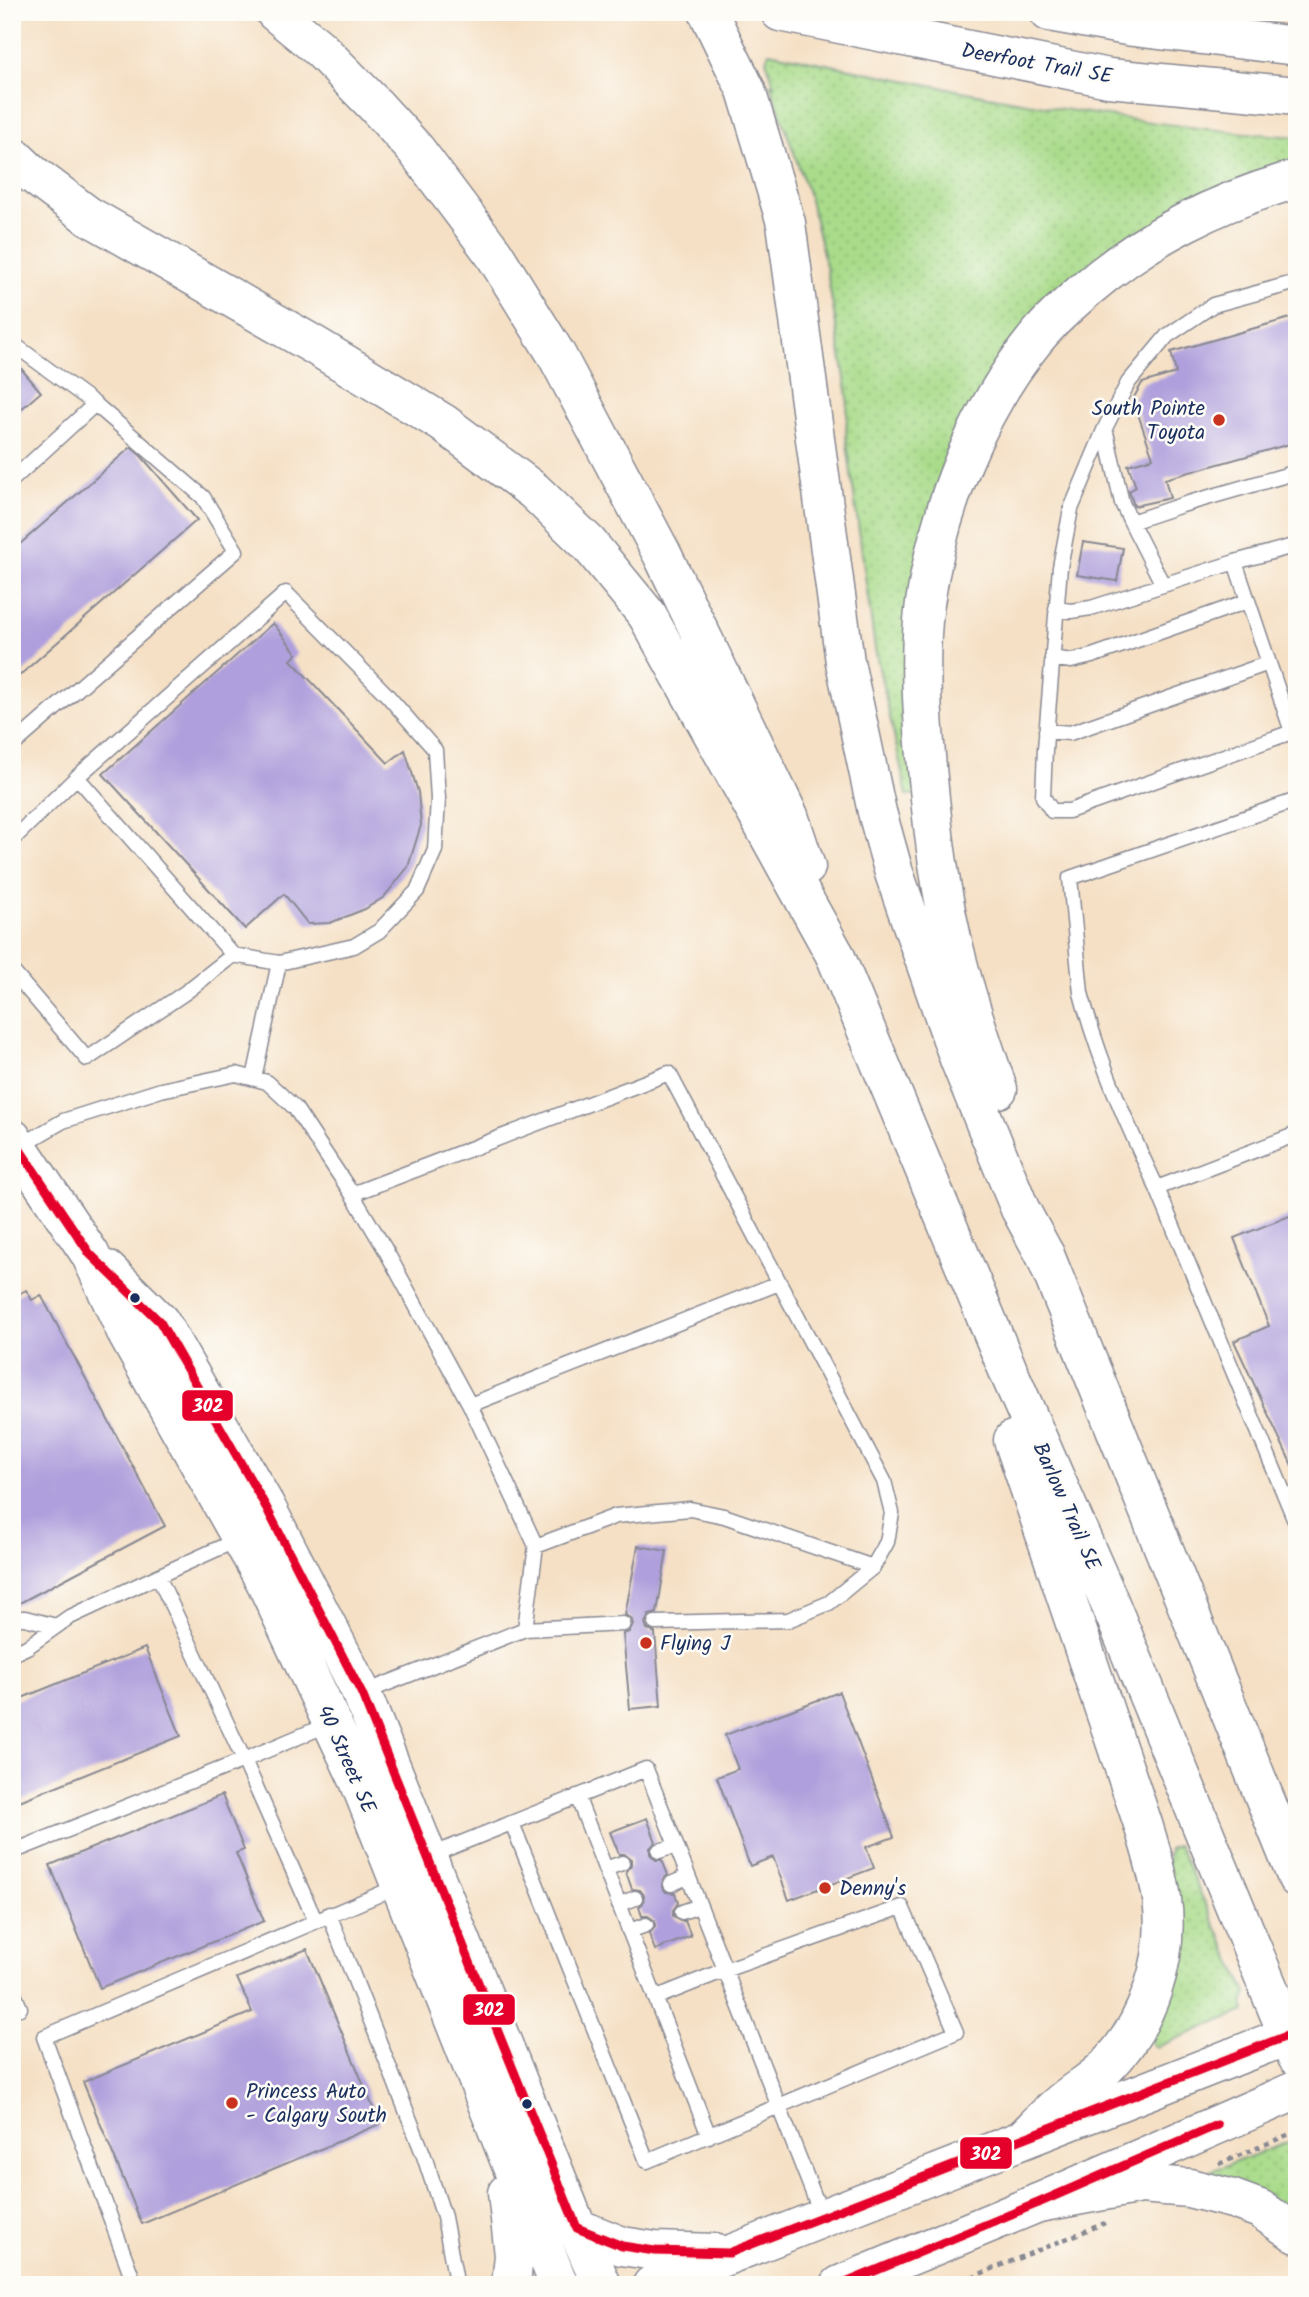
<svg xmlns="http://www.w3.org/2000/svg" width="1309" height="2297" viewBox="0 0 1309 2297" font-family="Kalam,sans-serif">
<style>
.grass{fill:url(#grass-dots);stroke:#628574;stroke-width:2}
.building{fill:#af9fdc}
.lines{fill:none;stroke-linecap:round;stroke-linejoin:round}
.lane-casing{stroke:#888892;stroke-width:17}
.secondary-casing{stroke:#888892;stroke-width:41}
.primary-casing{stroke:#888892;stroke-width:41}
.highway-casing{stroke:#888892;stroke-width:41}
.path{stroke:#888892;stroke-width:4.5;stroke-dasharray:5 5;stroke-linecap:butt}
.lane{stroke:#fff;stroke-width:14}
.secondary{stroke:#fff;stroke-width:38}
.primary{stroke:#fff;stroke-width:38}
.highway{stroke:#fff;stroke-width:38}
.bus-1-casing{stroke:#fdfcf7;stroke-width:14}
.bus-1{stroke:#e4002b;stroke-width:9}
.poi-dot{fill:#c8321e;stroke:#fdfcf7;stroke-width:2.5}
.bus-dot{fill:#1b2f5e;stroke:#fdfcf7;stroke-width:2.5}
.labels{text-anchor:middle;stroke-width:5;stroke-linejoin:round;paint-order:stroke}
.street-label{font-size:21px;fill:#1b2f5e;stroke:#fdfcf7}
.poi-label{font-size:21px;fill:#1b2f5e;stroke:#fdfcf7;text-anchor:start}
.line-badge{stroke:#fdfcf7;stroke-width:2.5}
.badge-label{font-size:19px;text-anchor:middle;font-weight:bold;fill:#fff}
</style>
<defs>
<pattern id="grass-dots" width="8" height="8" patternUnits="userSpaceOnUse" patternTransform="scale(1.75)"><rect width="8" height="8" fill="#a9db8a"/><path d="M2 2h.1M6 6h.1" fill="none" stroke="#91bc7a" stroke-width="1.8" stroke-linecap="round"/></pattern>
</defs>
<rect width="100%" height="100%" fill="#fdfcf7"/>
<filter id="ink" filterUnits="userSpaceOnUse"><feTurbulence type="fractalNoise" baseFrequency=".0143" numOctaves="2"/><feDisplacementMap in="SourceGraphic" scale="14" xChannelSelector="R" yChannelSelector="G"/><feConvolveMatrix kernelMatrix="1 2 1 2 8 2 1 2 1" color-interpolation-filters="sRGB"/></filter>
<filter id="wash" filterUnits="userSpaceOnUse"><feTurbulence type="fractalNoise" baseFrequency=".00686" numOctaves="4" result="noise"/><feDisplacementMap in="SourceGraphic" scale="28" xChannelSelector="R" yChannelSelector="G"/><feGaussianBlur stdDeviation="1.57" result="paint"/><feColorMatrix in="noise" values="0 0 0 0 0 0 0 0 0 0 0 0 0 0 0 0 0 1.4 0 .05"/><feComposite in="paint" operator="in"/></filter>
<g filter="url(#wash)">
<rect width="100%" height="100%" fill="#f5e0c5"/>
<path class="grass" d="M769,52C944,89 1119,125 1297,137V163L1194,199L968,423L918,794L907,795L875,649L846,436L848,396L826,266L809,196L770,84L774,85L766,60Z
M1178,1845L1247,1993L1243,2004L1245,2011L1157,2047L1152,2044L1149,2034L1169,1849Z
M1297,2139V2216L1208,2177L1211,2171Z"/>
<g id="blocks">
<path class="building" d="M1297,316V442L1165,479L1170,498L1134,506L1129,491L1136,487L1128,465L1153,458L1133,399L1142,383L1176,373L1171,352Z
M12,358L41,392L12,417Z
M131,447L142,457L197,520L12,682V551Z
M1083,542L1123,548L1117,581L1077,575Z
M273,623L297,654L291,660L388,763L405,750L418,792L421,825L408,867L384,897L365,909L330,923L308,924L284,894L245,929L103,774Z
M1297,1213V1476L1234,1341L1269,1326L1234,1238Z
M26,1290L32,1300L41,1295L165,1526L12,1607V1298Z
M638,1546L667,1551L657,1613L649,1615L645,1623L647,1629L655,1633L661,1706L630,1709L623,1634L629,1632L633,1624L631,1618L625,1615Z
M145,1648L181,1736L12,1804V1702Z
M839,1692L894,1837L866,1847L874,1868L789,1900L773,1857L750,1866L717,1777L738,1769L725,1735Z
M222,1795L244,1850L236,1853L264,1921L100,1988L50,1865Z
M647,1818L656,1842L650,1848V1854L656,1860H662L668,1875L663,1879L662,1887L666,1892L675,1893L678,1903L673,1910V1916L680,1921H685L691,1936L655,1950L649,1934L655,1927V1921L648,1916H642L639,1907L643,1903L644,1895L640,1890L632,1889L626,1872L631,1865V1859L624,1854H619L610,1832Z
M307,1949L380,2124L142,2224L83,2082L252,2012L237,1978Z"/>
</g>
</g>
<g filter="url(#ink)">
<use href="#blocks" fill-opacity="0" stroke="#888892" stroke-width="2"/>
<g class="lines">
<g class="lane-casing">
<path id="lane" d="M12,343L95,404
M1105,428L1122,503L1131,522
M12,480L95,404L203,497L236,551L12,746
M1235,562L1292,732L1069,811H1052L1043,797L1045,749L1060,567L1071,509L1105,428L1128,383L1167,336L1213,305L1297,282
M1163,585L1131,522L1182,505L1297,472
M1056,609L1071,611L1091,608L1235,562L1297,545
M1052,658L1071,661L1092,656L1248,601
M1046,731L1070,733L1269,663
M12,840L77,777L286,593L387,695L435,750L438,799L435,850L417,891L379,931L354,946L279,963L254,1078
M233,955L279,963
M12,971L87,1059L186,992L233,955L77,777
M1297,1134L1157,1188L1297,1525
M20,1146L63,1121L161,1090L236,1074L267,1082L295,1108L352,1194L385,1249L470,1405L536,1546L525,1629L363,1693
M1157,1188C1127,1125 1099,1061 1081,993L1070,878L1297,800
M352,1194L669,1073L884,1481L892,1513L887,1542L873,1567L829,1603L788,1620L655,1623
M470,1405L779,1283
M239,1539L158,1576L244,1760L315,1920
M536,1546L616,1516L690,1509L724,1516L873,1567
M12,1618H25L56,1626
M525,1629L623,1624
M12,1654L27,1647L68,1618L158,1576
M577,1796L709,2136
M512,1823L647,2161L956,2032L902,1907L725,1970L655,1998
M659,1851L675,1846
M12,1852L244,1760L329,1724
M429,1856L646,1769L822,2216
M605,1869L622,1863
M671,1884L687,1877
M619,1905L635,1898
M682,1912L699,1906
M329,1914L424,2156L444,2217L455,2276
M629,1931L646,1925
M12,1989L20,2008
M135,2285L44,2037L399,1886"/>
</g>
<g class="secondary-casing">
<path id="secondary" d="M12,1138L90,1254L128,1336L266,1583L359,1781L559,2285
M107,1270L160,1322L266,1507L362,1694L577,2228L602,2285
M507,2193L514,2255L511,2285
M577,2228L622,2246L655,2251L716,2253
M652,2285L1297,2032
M840,2285L1038,2203L1297,2090"/>
</g>
<g class="primary-casing">
<path id="primary" d="M835,955L1010,1375L1106,1594L1297,2057
M1045,1255L1297,1878
M1013,1440L1142,1821C1150,1847 1158,1872 1162,1899C1170,1958 1148,2025 1106,2067C1094,2080 1077,2089 1064,2100C1050,2111 1037,2125 1025,2137
M1038,2203L1141,2184L1189,2188L1233,2199L1260,2209L1297,2234"/>
</g>
<g class="highway-casing">
<path id="highway" d="M275,12L320,49L375,105L416,150L494,254L556,354L662,554L789,816L806,867
M708,12L746,90L786,223L845,662L877,812L894,873L959,1059L1020,1209L1045,1255
M780,12L1109,78L1297,96
M1049,12L1133,27L1297,46
M12,155L31,173L87,215L314,345L443,423L534,491L588,543L647,615L835,955
M998,1089C984,1048 969,1006 958,963C940,896 932,825 926,756C922,706 918,653 925,603C939,508 976,411 1037,337C1051,320 1068,305 1084,291C1148,236 1216,202 1297,179"/>
</g>
<path class="path" d="M1219,2164L1297,2131
M953,2285L1105,2223"/>
<use href="#lane" class="lane"/>
<use href="#secondary" class="secondary"/>
<use href="#primary" class="primary"/>
<use href="#highway" class="highway"/>
<g class="bus-1-casing">
<path id="bus-1" d="M12,1138L90,1254L160,1322L266,1507L362,1694L577,2228L622,2246L655,2251L729,2253L1297,2032
M841,2285L1038,2203L1217,2125"/>
</g>
<use href="#bus-1" class="bus-1"/>
</g>
</g>
<g class="poi-dot">
<circle cx="1219" cy="420" r="7"/>
<circle cx="646" cy="1643" r="7"/>
<circle cx="825" cy="1888" r="7"/>
<circle cx="232" cy="2103" r="7"/>
</g>
<g class="bus-dot">
<circle cx="135" cy="1298" r="6"/>
<circle cx="527" cy="2104" r="6"/>
</g>
<g class="labels">
<g class="street-label">
<text transform="translate(1037 63) rotate(10)" y="7">Deerfoot Trail SE</text>
<text transform="translate(1067 1506) rotate(66)" y="7">Barlow Trail SE</text>
<text transform="translate(347 1759) rotate(66)" y="7">40 Street SE</text>
</g>
<g class="poi-label">
<text x="1205" y="415" text-anchor="end">South Pointe<tspan x="1205" dy="24">Toyota</tspan></text>
<text x="660" y="1650">Flying J</text>
<text x="839" y="1895">Denny's</text>
<text x="246" y="2098">Princess Auto<tspan x="246" dy="24">- Calgary South</tspan></text>
</g>
</g>
<g class="line-badge">
<rect x="181" y="1389" width="53" height="33" rx="7" fill="#e4002b"/>
<rect x="462" y="1993" width="54" height="33" rx="7" fill="#e4002b"/>
<rect x="959" y="2136" width="54" height="34" rx="7" fill="#e4002b"/>
</g>
<g class="badge-label">
<text x="208" y="1412">302</text>
<text x="489" y="2016">302</text>
<text x="986" y="2160">302</text>
</g>
<rect width="1309" height="2297" fill="none" stroke="#fdfcf7" stroke-width="42"/>
</svg>
